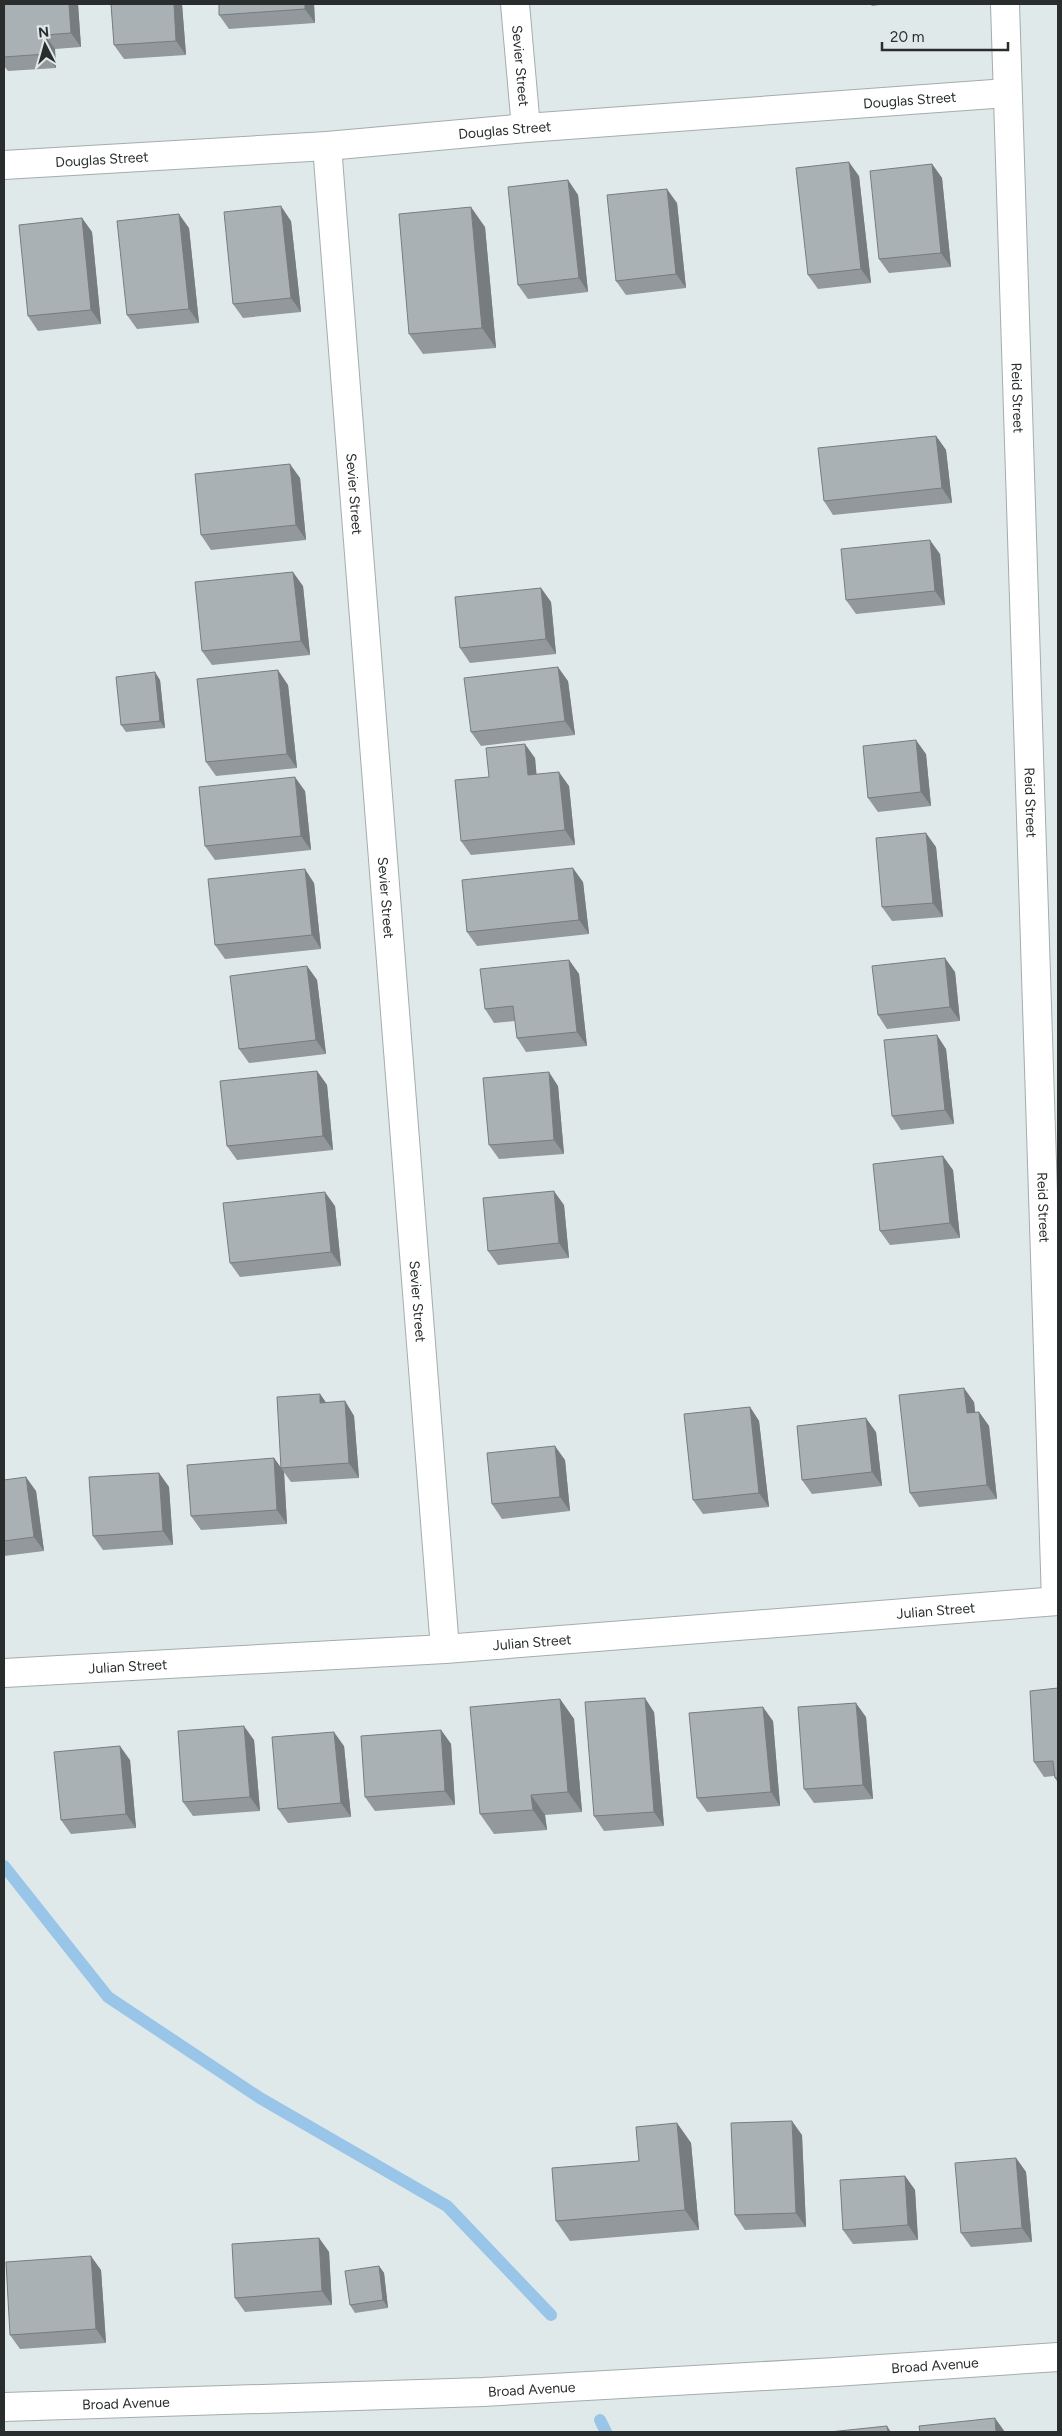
<svg xmlns="http://www.w3.org/2000/svg" width="1062" height="2436" viewBox="0 0 1062 2436" font-family="Figtree,sans-serif">
<style>
.lines{fill:none;stroke-linecap:round;stroke-linejoin:round}
.stream{stroke:#99c5e9;stroke-width:12}
.minor-casing{stroke:#a4acac;stroke-width:30}
.minor{stroke:#fff;stroke-width:28}
.wall{fill:#92989b}
.shaded-wall{fill:#777c7e}
.building{fill:#aab1b4;stroke:#777c7e}
.labels{text-anchor:middle;stroke-width:4;stroke-linejoin:round;paint-order:stroke}
.street-label{font-size:14px;fill:#292d2d;stroke:#e0e9e9}
</style>
<rect width="100%" height="100%" fill="#e0e9e9"/>
<g class="lines">
<path class="stream" d="M4,1866L108,1997L260,2098L447,2206L551,2315
M600,2420L606,2432"/>
<g class="minor-casing">
<g id="minor">
<path id="s1" d="M515,4L526,128"/>
<path id="s2" d="M1005,4L1056,1601"/>
<path id="s3" d="M327,146L445,1649"/>
<path id="s4" d="M4,165L327,146L526,128L1007,93"/>
<path id="s5" d="M4,1673L445,1649L1058,1601"/>
<path id="s6" d="M4,2407L483,2392L835,2372L1058,2357"/>
</g>
</g>
<use href="#minor" class="minor"/>
</g>
<path class="wall" d="M4,4H78L81,47L55,49L56,68L8,71L4,66Z
M111,4H182L186,55L124,59L114,45Z
M314,4L315,23L229,29L219,15Z
M870,4H887L872,6Z
M932,164L942,178L951,267L889,273L879,259Z
M859,176L871,283L818,289L808,275Z
M568,180L578,195L588,292L528,299L518,285Z
M677,203L686,288L626,295L616,281Z
M82,218L92,232L101,324L38,331L28,316Z
M291,221L301,312L243,318L233,304Z
M485,227L496,348L423,354L409,334Z
M189,228L199,323L137,329L127,315Z
M936,436L946,450L952,503L833,515L824,501Z
M300,478L306,540L211,550L201,535Z
M940,554L945,605L856,614L846,600Z
M303,586L310,655L212,665L202,651Z
M541,588L551,602L556,654L470,663L460,648Z
M160,680L165,728L126,732L121,725Z
M568,681L575,735L481,746L471,732Z
M288,685L297,768L216,776L206,762Z
M926,754L931,806L878,812L868,798Z
M535,758L536,774L569,786L575,845L471,855L461,841L489,777Z
M305,791L311,850L215,860L205,846Z
M936,847L943,917L892,921L882,907Z
M583,882L589,934L477,946L467,932Z
M314,883L321,949L225,959L215,945Z
M569,960L579,974L587,1046L526,1052L517,1038L515,1021L494,1023L485,1009Z
M307,966L317,980L326,1054L249,1063L239,1049Z
M955,972L960,1021L887,1029L878,1015Z
M946,1049L954,1124L901,1130L892,1116Z
M317,1071L327,1085L333,1150L237,1160L227,1146Z
M558,1086L564,1154L499,1159L489,1145Z
M953,1170L960,1238L890,1245L880,1231Z
M564,1205L569,1258L498,1265L488,1251Z
M335,1206L341,1266L240,1277L230,1263Z
M320,1394L326,1403L345,1401L354,1416L359,1478L291,1482L281,1468Z
M974,1402L975,1412H979L989,1426L997,1499L919,1507L910,1493Z
M750,1407L759,1421L769,1507L703,1514L693,1500Z
M876,1432L882,1486L812,1494L802,1480Z
M274,1458L284,1472L287,1524L201,1530L191,1516Z
M565,1460L570,1511L502,1519L492,1504Z
M159,1473L169,1487L173,1545L103,1550L93,1536Z
M4,1480L36,1491L44,1551L4,1556Z
M1058,1688V1783L1055,1778L1054,1776L1044,1777L1034,1762Z
M560,1699L574,1719L582,1812L545,1815L547,1830L494,1834L480,1814Z
M654,1712L664,1826L604,1831L594,1816Z
M866,1717L873,1799L814,1803L804,1789Z
M773,1721L780,1806L707,1812L697,1798Z
M441,1730L451,1744L455,1805L375,1811L365,1797Z
M254,1740L260,1811L193,1816L183,1802Z
M344,1746L351,1817L288,1823L278,1809Z
M130,1760L136,1828L71,1834L61,1820Z
M677,2123L691,2143L699,2230L570,2241L556,2221L639,2161Z
M802,2135L806,2227L745,2230L735,2215Z
M1016,2158L1026,2172L1032,2242L971,2247L961,2233Z
M905,2176L915,2190L918,2240L853,2244L843,2230Z
M319,2238L329,2252L332,2305L245,2312L235,2298Z
M379,2266L384,2273L388,2308L355,2313L350,2305Z
M101,2270L106,2343L20,2349L10,2335Z"/>
<path class="shaded-wall" d="M69,4H78L81,47L71,33Z
M174,4H182L186,55L176,41Z
M305,4H314L315,23L305,9Z
M45,35L55,49L56,68L46,54Z
M849,162L859,176L871,283L861,269Z
M932,164L942,178L951,267L941,253Z
M568,180L578,195L588,292L579,278Z
M667,189L677,203L686,288L676,274Z
M281,206L291,221L301,312L291,298Z
M471,207L485,227L496,348L482,328Z
M179,214L189,228L199,323L189,309Z
M82,218L92,232L101,324L91,310Z
M936,436L946,450L952,503L942,488Z
M290,464L300,478L306,540L296,525Z
M930,540L940,554L945,605L935,591Z
M293,572L303,586L310,655L301,641Z
M541,588L551,602L556,654L546,639Z
M558,667L568,681L575,735L565,721Z
M278,670L288,685L297,768L287,754Z
M155,672L160,680L165,728L160,721Z
M916,740L926,754L931,806L921,792Z
M525,744L535,758L538,789L528,775Z
M559,772L569,786L575,845L565,830Z
M295,777L305,791L311,850L301,836Z
M926,833L936,847L943,917L933,903Z
M573,868L583,882L589,934L579,920Z
M305,869L314,883L321,949L312,935Z
M945,958L955,972L960,1021L950,1007Z
M569,960L579,974L587,1046L577,1032Z
M307,966L317,980L326,1054L316,1040Z
M937,1035L946,1049L954,1124L945,1110Z
M317,1071L327,1085L333,1150L323,1136Z
M549,1072L558,1086L564,1154L554,1140Z
M943,1156L953,1170L960,1238L950,1223Z
M554,1191L564,1205L569,1258L559,1243Z
M325,1192L335,1206L341,1266L331,1252Z
M964,1388L974,1402L977,1427L967,1413Z
M320,1394L330,1408L320,1403Z
M345,1401L354,1416L359,1478L349,1463Z
M750,1407L759,1421L769,1507L759,1493Z
M979,1412L989,1426L997,1499L987,1485Z
M866,1418L876,1432L882,1486L872,1472Z
M555,1446L565,1460L570,1511L560,1497Z
M274,1458L284,1472L287,1524L277,1510Z
M159,1473L169,1487L173,1545L163,1531Z
M26,1477L36,1491L44,1551L34,1537Z
M645,1698L654,1712L664,1826L654,1812Z
M560,1699L574,1719L582,1812L568,1792Z
M856,1703L866,1717L873,1799L863,1785Z
M763,1707L773,1721L780,1806L771,1792Z
M244,1726L254,1740L260,1811L250,1797Z
M441,1730L451,1744L455,1805L445,1791Z
M334,1732L344,1746L351,1817L341,1803Z
M120,1746L130,1760L136,1828L126,1814Z
M531,1795L545,1815L547,1830L533,1810Z
M792,2121L802,2135L806,2227L796,2213Z
M677,2123L691,2143L699,2230L685,2210Z
M1016,2158L1026,2172L1032,2242L1022,2228Z
M905,2176L915,2190L918,2240L908,2225Z
M319,2238L329,2252L332,2305L322,2291Z
M91,2256L101,2270L106,2343L96,2329Z
M379,2266L384,2273L388,2308L383,2300Z
M995,2418L1005,2432H996Z
M887,2426L891,2432H888Z"/>
<path class="building" d="M4,4H69L71,33L45,35L46,54L4,57Z
M111,4H174L176,41L114,45Z
M219,4H305V9L219,15Z
M849,162L861,269L808,275L796,168Z
M932,164L941,253L879,259L870,171Z
M568,180L579,278L518,285L508,187Z
M667,189L676,274L616,281L607,195Z
M281,206L291,298L233,304L224,212Z
M471,207L482,328L409,334L399,214Z
M179,214L189,309L127,315L117,221Z
M82,218L91,310L28,316L19,225Z
M936,436L942,488L824,501L818,448Z
M290,464L296,525L201,535L195,474Z
M930,540L935,591L846,600L841,549Z
M293,572L301,641L202,651L195,582Z
M541,588L546,639L460,648L455,597Z
M558,667L565,721L471,732L464,678Z
M278,670L287,754L206,762L197,679Z
M155,672L160,721L121,725L116,677Z
M916,740L921,792L868,798L863,746Z
M525,744L528,775L559,772L565,830L461,841L455,780L489,777L486,748Z
M295,777L301,836L205,846L199,787Z
M926,833L933,903L882,907L876,838Z
M573,868L579,920L467,932L462,880Z
M305,869L312,935L215,945L208,879Z
M945,958L950,1007L878,1015L872,966Z
M569,960L577,1032L517,1038L513,1006L485,1009L480,969Z
M307,966L316,1040L239,1049L230,976Z
M937,1035L945,1110L892,1116L884,1040Z
M317,1071L323,1136L227,1146L220,1081Z
M549,1072L554,1140L489,1145L483,1078Z
M943,1156L950,1223L880,1231L873,1164Z
M554,1191L559,1243L488,1251L483,1198Z
M325,1192L331,1252L230,1263L223,1203Z
M964,1388L967,1413L979,1412L987,1485L910,1493L899,1395Z
M320,1394V1403L345,1401L349,1463L281,1468L277,1397Z
M750,1407L759,1493L693,1500L684,1414Z
M866,1418L872,1472L802,1480L797,1426Z
M555,1446L560,1497L492,1504L487,1453Z
M274,1458L277,1510L191,1516L187,1465Z
M159,1473L163,1531L93,1536L89,1477Z
M26,1477L34,1537L4,1541V1480Z
M1058,1688V1778H1055L1053,1761L1034,1762L1030,1691Z
M645,1698L654,1812L594,1816L585,1702Z
M560,1699L568,1792L531,1795L533,1810L480,1814L470,1707Z
M856,1703L863,1785L804,1789L798,1707Z
M763,1707L771,1792L697,1798L689,1713Z
M244,1726L250,1797L183,1802L178,1731Z
M441,1730L445,1791L365,1797L361,1736Z
M334,1732L341,1803L278,1809L272,1737Z
M120,1746L126,1814L61,1820L54,1752Z
M792,2121L796,2213L735,2215L731,2123Z
M677,2123L685,2210L556,2221L552,2168L639,2161L636,2127Z
M1016,2158L1022,2228L961,2233L955,2163Z
M905,2176L908,2225L843,2230L840,2180Z
M319,2238L322,2291L235,2298L232,2244Z
M91,2256L96,2329L10,2335L6,2262Z
M379,2266L383,2300L350,2305L345,2271Z
M995,2418L996,2432H920L919,2426Z
M887,2426L888,2432H829Z"/>
<g class="labels">
<g class="street-label">
<text dy="5" stroke="none"><textPath href="#s1" startOffset="62">Sevier Street</textPath></text>
<text dy="5" stroke="none"><textPath href="#s4" startOffset="908">Douglas Street</textPath></text>
<text dy="5" stroke="none"><textPath href="#s4" startOffset="502">Douglas Street</textPath></text>
<text dy="5" stroke="none"><textPath href="#s4" startOffset="98">Douglas Street</textPath></text>
<text dy="5" stroke="none"><textPath href="#s2" startOffset="394">Reid Street</textPath></text>
<text dy="5" stroke="none"><textPath href="#s3" startOffset="349">Sevier Street</textPath></text>
<text dy="5" stroke="none"><textPath href="#s2" startOffset="799">Reid Street</textPath></text>
<text dy="5" stroke="none"><textPath href="#s3" startOffset="754">Sevier Street</textPath></text>
<text dy="5" stroke="none"><textPath href="#s2" startOffset="1204">Reid Street</textPath></text>
<text dy="5" stroke="none"><textPath href="#s3" startOffset="1159">Sevier Street</textPath></text>
<text dy="5" stroke="none"><textPath href="#s5" startOffset="934">Julian Street</textPath></text>
<text dy="5" stroke="none"><textPath href="#s5" startOffset="529">Julian Street</textPath></text>
<text dy="5" stroke="none"><textPath href="#s5" startOffset="124">Julian Street</textPath></text>
<text dy="5" stroke="none"><textPath href="#s6" startOffset="932">Broad Avenue</textPath></text>
<text dy="5" stroke="none"><textPath href="#s6" startOffset="528">Broad Avenue</textPath></text>
<text dy="5" stroke="none"><textPath href="#s6" startOffset="122">Broad Avenue</textPath></text>
</g>
</g>
<rect width="1062" height="2436" fill="none" stroke="#292d2d" stroke-width="10"/>
<g transform="translate(45 45) rotate(354)" stroke="#e0e9e9" stroke-width="4" paint-order="stroke">
<path d="M0-4L9 19L0 12L-9 19Z" fill="#292d2d"/>
<text y="-8" font-size="14" font-weight="bold" text-anchor="middle" fill="#292d2d">N</text>
</g>
<path d="M882 42v8h126v-8" fill="none" stroke="#292d2d" stroke-width="2.5"/>
<text x="890" y="42" font-size="15" fill="#292d2d" stroke="#e0e9e9" stroke-width="4" paint-order="stroke">20 m</text>
</svg>
